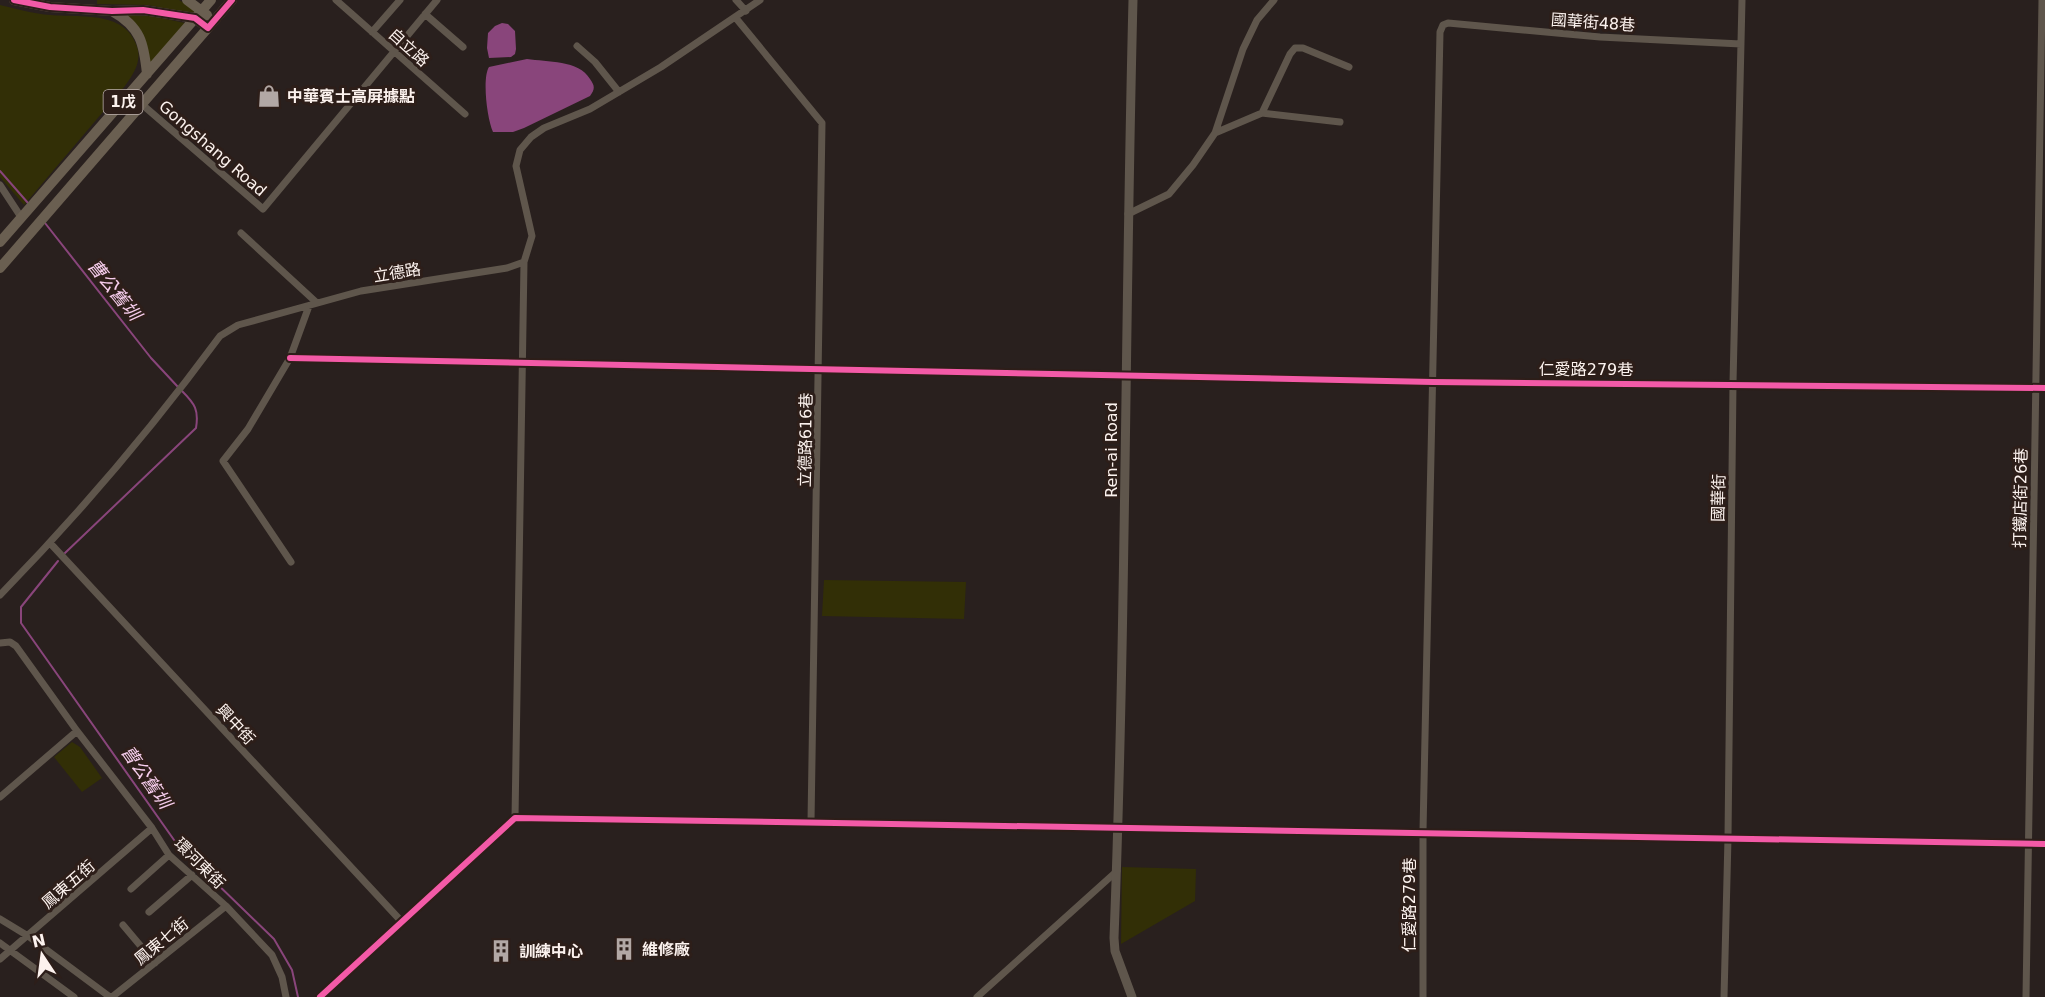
<svg xmlns="http://www.w3.org/2000/svg" width="2045" height="997" viewBox="0 0 2045 997" font-family="'DejaVu Sans','Noto Sans TC',sans-serif">
<style>
.green{fill:#322f06}
.water{fill:#89457b}
.lines{fill:none;stroke-linecap:round;stroke-linejoin:round}
.stream{stroke:#89457b;stroke-width:2}
.minor{stroke:#5f564c;stroke-width:7}
.tertiary{stroke:#5f564c;stroke-width:9}
.primary{stroke:#6a5f51;stroke-width:10}
.cycleway-casing{stroke:#2d1e19;stroke-width:10}
.cycleway{stroke:#f35aa7;stroke-width:6}
.labels{text-anchor:middle;stroke-width:6;stroke-linejoin:round;paint-order:stroke}
.shield{fill:#2d1e19;stroke:#beb2ae;stroke-width:1.5}
.shield-label{font-size:15px;font-weight:bold;fill:#fcf2ee}
.street-label{font-size:16px;fill:#fcf2ee;stroke:#2d1e19}
.poi-label{font-size:16px;font-weight:bold;fill:#fcf2ee;stroke:#2d1e19;text-anchor:start}
.water-label{font-size:18px;font-style:italic;fill:#f6cdec;stroke:#2d1e19}
</style>
<rect width="100%" height="100%" fill="#29201e"/>
<path class="green" d="M97,0H179L196,10L192,14L148,5L97,4Z
M0,5C14,8 27,12 41,14C73,19 122,8 136,44C143,60 134,73 125,86L24,205L0,177Z
M127,15L151,16L185,23L150,65C149,43 140,32 127,15Z
M824,580L966,582L964,619L822,616Z
M72,742L80,747L102,778L82,792L54,757Z
M1122,867L1196,869L1195,901L1121,944Z"/>
<path class="water" d="M502,23L508,24L515,31L516,49L515,54L511,57L489,58L487,48L488,33L495,26Z
M527,59C547,62 579,60 590,79C595,86 595,89 590,96L524,128L513,132H493C487,119 482,78 489,67Z"/>
<g class="lines">
<path class="stream" d="M0,171L28,203
M45,223L151,358L178,387
M65,553L196,428C199,410 195,404 182,391
M58,561L21,607V623L179,847L274,939L292,970L298,997"/>
<path class="minor" d="M336,0L465,114
M736,0L746,11
M425,14L463,47
M735,17L822,123L811,822
M372,32L400,0
M577,46L595,62L619,92
M130,94L263,209L437,0
M1262,113L1290,54L1295,48H1303L1349,67
M1215,133L1262,113L1340,122
M0,185L21,217
M1128,214L1169,194L1193,165L1215,133L1243,49L1257,20L1274,0
M241,233L317,303
M290,358L1433,382L2045,388
M50,543L402,922
M291,562L223,461L248,429L290,358L309,306
M0,595C79,514 153,427 220,336L238,325L361,291L507,268L524,262L532,236L516,166L520,150L531,137L544,128L590,109L661,67L760,0
M0,643L10,642L16,646L77,731L152,828L169,855L226,906L272,955L282,977L286,997
M0,797L77,731
M515,818L524,262
M131,889L169,855
M149,912L192,875
M0,919L28,936L110,997
M123,925L155,963
M0,943L74,997
M0,959L152,828
M112,997L226,906
M320,997L515,818C1025,826 1535,833 2045,844
M977,997L1117,871
M1423,997V831L1440,32L1443,25L1448,23L1600,37L1741,44
M1724,997L1728,838L1733,383L1742,0
M2026,997L2042,0"/>
<path class="tertiary" d="M1132,997L1115,951L1114,938C1126,625 1125,313 1133,0"/>
<path class="primary" d="M14,0L50,7L112,11L143,10L195,18L208,28
M187,0L207,15
M112,11C141,27 144,44 147,74
M0,242L211,0
M0,268L232,0"/>
<g class="cycleway-casing">
<path id="cycleway" d="M14,0L50,7L112,11L143,10L195,18L208,28L232,0
M290,358L1433,382L2045,388
M320,997L515,818C1025,826 1535,833 2045,844"/>
</g>
<use href="#cycleway" class="cycleway"/>
</g>
<defs>
<g id="shop-bare" transform="scale(1.8)"><path d="M-5-2.5h2.3a2.7 3.5 0 0 1 5.4 0H5L5.5 6h-11ZM-1.5-2.5h3a1.5 2.3 0 0 0-3 0Z" fill="#b2a8a5" stroke="#2d1e19" stroke-width="2.5" paint-order="stroke"/></g>
<g id="building-bare" transform="scale(1.8)"><path d="M-4-6H4V6H1V3H-1V6H-4ZM-2.5-4.3h1.7v1.8h-1.7ZM.8-4.3h1.7v1.8H.8ZM-2.5-1h1.7V.8h-1.7ZM.8-1h1.7V.8H.8Z" fill="#b2a8a5" stroke="#2d1e19" stroke-width="2.5" paint-order="stroke"/></g>
</defs>
<g fill-rule="evenodd">
<use href="#shop-bare" x="269" y="96"/>
<use href="#building-bare" x="624" y="949"/>
<use href="#building-bare" x="501" y="951"/>
</g>
<g class="labels">
<rect class="shield" x="103.5" y="90" width="39" height="24" rx="4.5"/>
<g class="shield-label">
<text x="123" y="107">1戊</text>
</g>
<g class="street-label">
<text transform="translate(1593 22) rotate(4)" y="6">國華街48巷</text>
<text transform="translate(409 47) rotate(42)" y="6">自立路</text>
<text transform="translate(213 148) rotate(41)" y="6">Gongshang Road</text>
<text transform="translate(397 272) rotate(-9)" y="6">立德路</text>
<text x="1586" y="375">仁愛路279巷</text>
<text transform="translate(805 440) rotate(-89)" y="6">立德路616巷</text>
<text transform="translate(1111 450) rotate(-90)" y="6">Ren-ai Road</text>
<text transform="translate(1718 498) rotate(-89)" y="6">國華街</text>
<text transform="translate(2020 498) rotate(-89)" y="6">打鐵店街26巷</text>
<text transform="translate(236 724) rotate(47)" y="6">興中街</text>
<text transform="translate(200 863) rotate(45)" y="6">環河東街</text>
<text transform="translate(68 884) rotate(-41)" y="6">鳳東五街</text>
<text transform="translate(1409 905) rotate(-90)" y="6">仁愛路279巷</text>
<text transform="translate(161 941) rotate(-39)" y="6">鳳東七街</text>
</g>
<g class="poi-label">
<text x="287" y="102">中華賓士高屏據點</text>
<text x="642" y="955">維修廠</text>
<text x="519" y="957">訓練中心</text>
</g>
<g class="water-label">
<text transform="translate(114 290) rotate(51)" y="6">曹公舊圳</text>
<text transform="translate(146 777) rotate(55)" y="6">曹公舊圳</text>
</g>
</g>
<g transform="translate(42 955) rotate(347)" stroke="#2d1e19" stroke-width="4.5" paint-order="stroke">
<path d="M0-4.5L10 22L0 15L-10 22Z" fill="#fcf2ee"/>
<text y="-9" font-size="16" font-weight="bold" text-anchor="middle" fill="#fcf2ee">N</text>
</g>
</svg>
